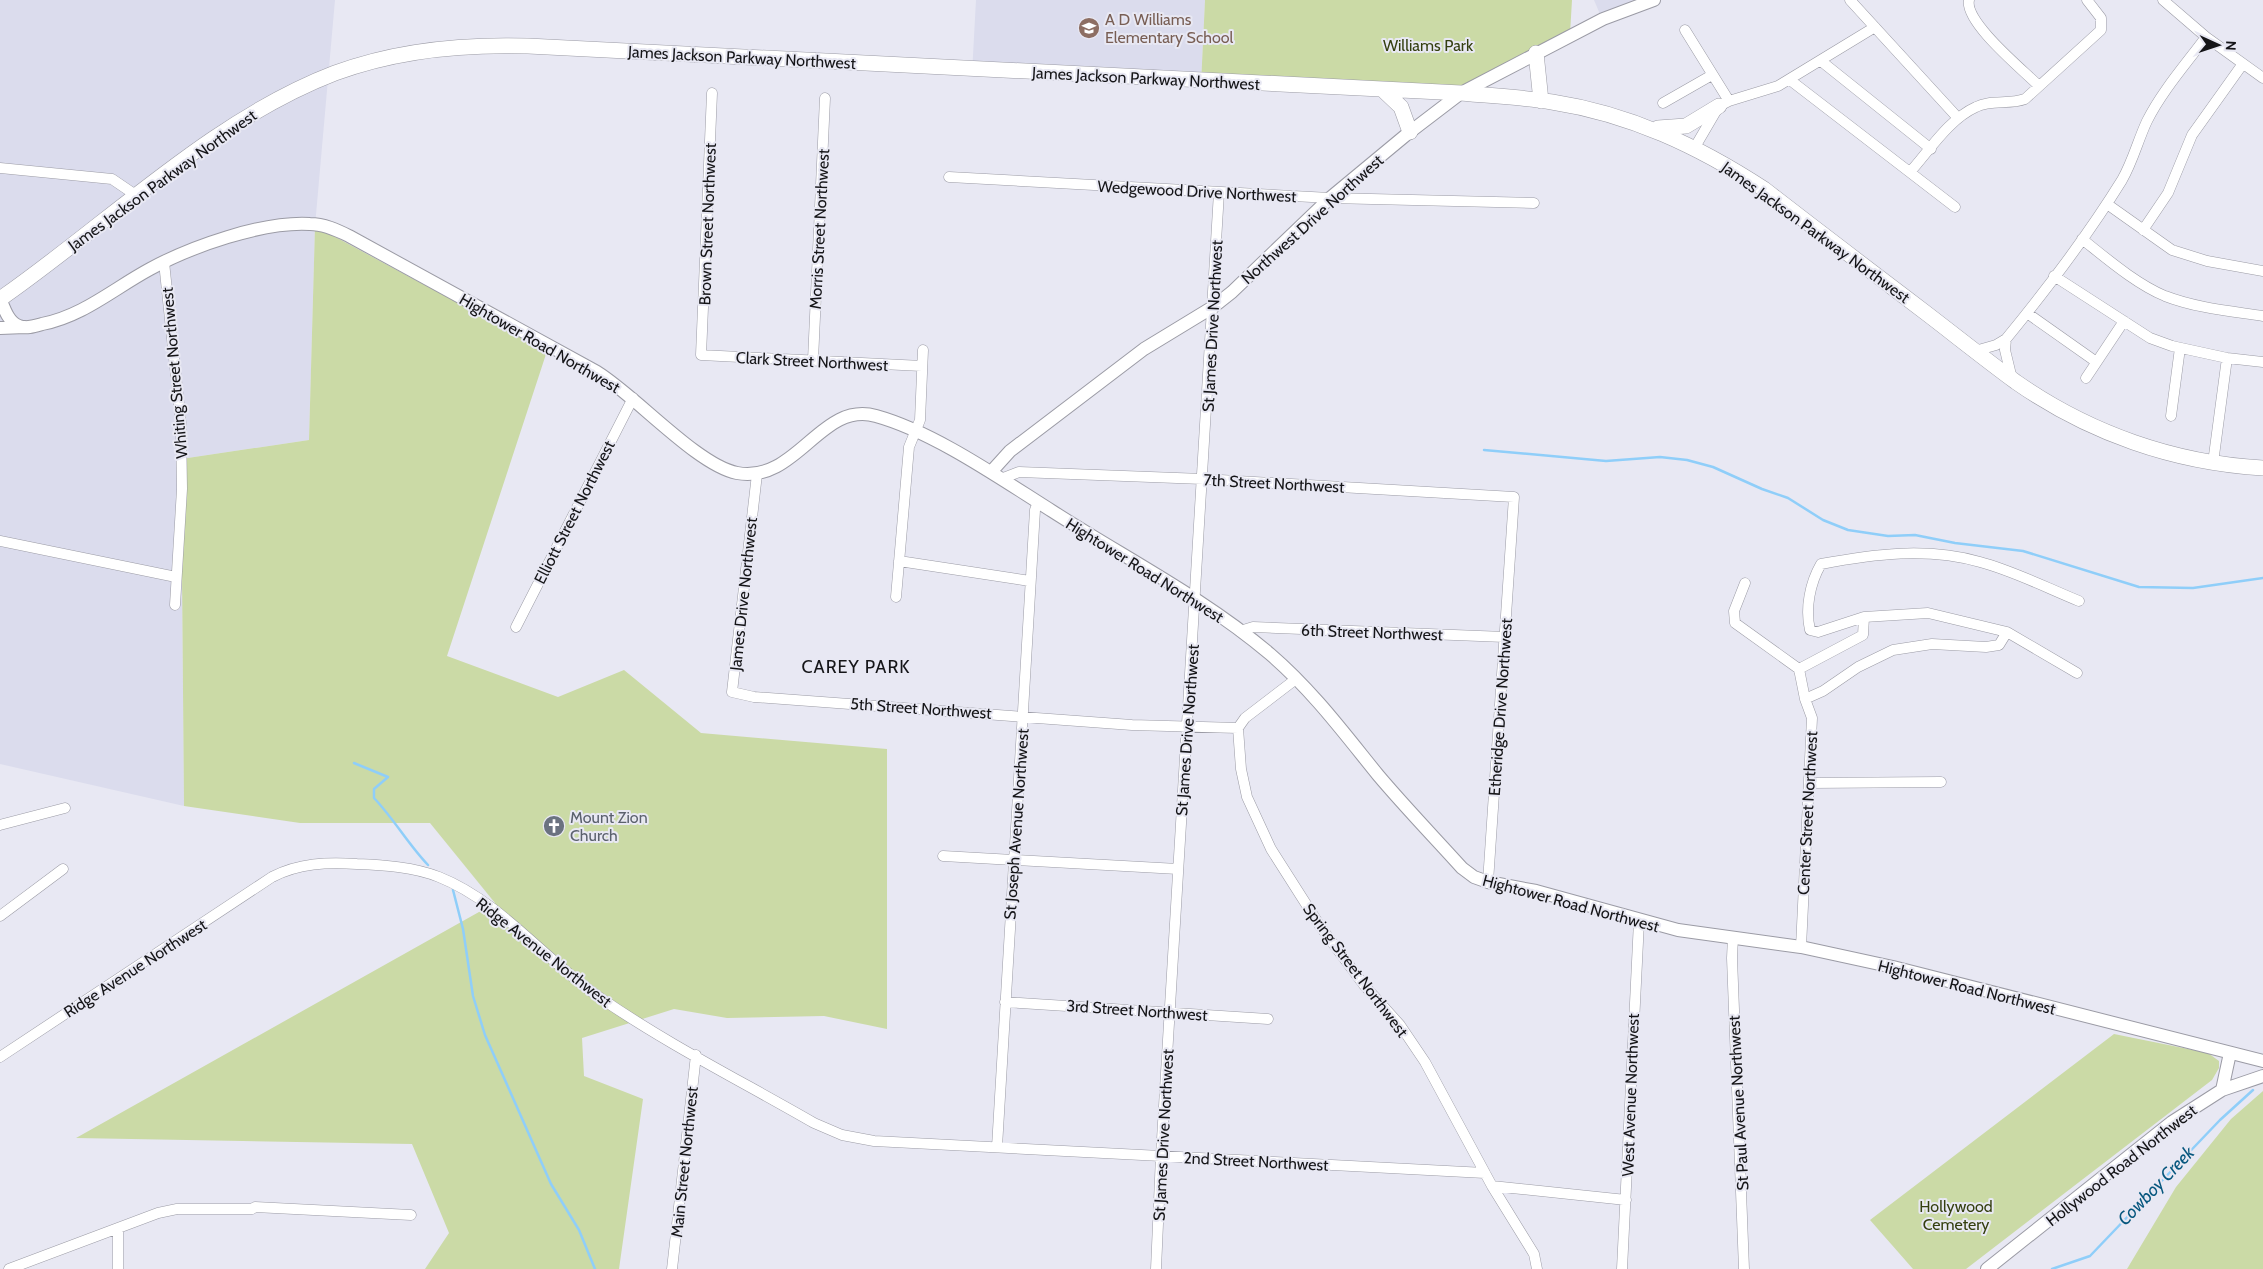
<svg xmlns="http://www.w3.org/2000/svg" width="2263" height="1269" viewBox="0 0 2263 1269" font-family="Cabin,sans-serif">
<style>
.built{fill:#dbdced}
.green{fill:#cbdaa6}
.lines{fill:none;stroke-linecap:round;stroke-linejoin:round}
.stream{stroke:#8fcef9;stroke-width:2.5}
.minor-casing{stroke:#9b9ba5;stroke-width:11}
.tertiary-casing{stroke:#9b9ba5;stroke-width:14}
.secondary-casing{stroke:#9b9ba5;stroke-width:16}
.minor{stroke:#fff;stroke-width:10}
.tertiary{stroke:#fff;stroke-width:12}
.secondary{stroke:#fff;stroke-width:15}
.labels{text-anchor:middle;stroke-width:4;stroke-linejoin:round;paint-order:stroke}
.education-label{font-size:16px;fill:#785e54;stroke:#e8e8f3;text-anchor:start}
.park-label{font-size:16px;fill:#343f0f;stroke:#e8e8f3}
.street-label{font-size:16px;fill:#151518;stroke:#e8e8f3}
.worship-label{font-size:16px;fill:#5b616d;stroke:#e8e8f3;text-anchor:start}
.neighbourhood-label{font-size:18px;letter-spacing:1px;fill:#151518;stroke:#e8e8f3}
.water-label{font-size:18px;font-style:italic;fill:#07577e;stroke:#e8e8f3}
</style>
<rect width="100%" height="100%" fill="#e8e8f3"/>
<path class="built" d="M0,0H335L315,226L309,440L181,459L184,806L0,764Z
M976,0H1205L1201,84L972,74Z
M1594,0H1654L1602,19Z"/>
<path class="green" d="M1205,0H1572L1570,34L1462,92L1201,84Z
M315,226L419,282L549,345L447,656L558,697L624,670L701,733L887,749V1029L824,1016L727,1018L674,1009L582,1038L584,1076L643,1099L619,1269H425L449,1233L412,1144L76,1138L495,903L430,823H300L184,806L181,459L309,440Z
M2114,1034L2208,1053L2219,1061V1068L2212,1080L1966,1269H1913L1870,1220Z
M2263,1091V1269H2127L2176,1187L2231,1119Z"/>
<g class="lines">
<path class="stream" d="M1484,450L1606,461L1660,457L1687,460L1713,467L1762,489L1788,498L1823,520L1848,530L1888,536L1915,535L1955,543L2023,551L2139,587L2193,588L2263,578
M354,763L388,777L374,789V798C394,819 408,844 428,865
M453,890L463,929L473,996L485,1035L551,1184L579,1230L595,1269
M2052,1269L2090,1256L2220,1120L2253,1090"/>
<g class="minor-casing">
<path id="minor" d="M1850,0L1958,118
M1969,0C1964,22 2023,70 2039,86
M1685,30L1729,101
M2206,37L2263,78
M1821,61L1931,149
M1790,80L1955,207
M712,93L701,355L922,366
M1663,103L1712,75
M1695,147L1719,106L1729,101L1778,86L1875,27
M0,168L112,179L137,196
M1910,172C1929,151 1949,119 1976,107C1991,99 2009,105 2025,99L2101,30V18L2087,0
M949,177L1330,198L1534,203
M2107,204L2172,250L2207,261L2263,271
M2143,230L2168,193L2192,135L2242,65
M2082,239C2106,258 2136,284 2165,296C2196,308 2230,311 2263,316
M164,262L181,424L182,489L175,605
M2054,276L2150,338L2172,346L2227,358L2263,362
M2027,313L2095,361
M2006,339L2005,350L2012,379
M1975,351L1996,345L2006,339C2047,289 2088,235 2122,180C2133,161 2138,140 2147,121C2162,91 2186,64 2206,37L2163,0
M813,360L825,98
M2086,378L2124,321
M2171,416L2180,348
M2213,463L2227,358
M757,474L732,692L754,697L1132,725L1238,728
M1001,479L1019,472L1203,479L1514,497L1488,882
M0,541L176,577
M899,561L1030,581
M1745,583L1734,611L1735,623L1799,669L1805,699L1812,718L1801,947
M896,597L909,447L920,420L923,350
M1864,617L1818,632L1810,630C1805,608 1810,583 1821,564C1874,554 1927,547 1980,562C2014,571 2047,588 2079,601
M516,627L633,398
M1240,631L1253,627L1505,637
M1799,669L1863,635L1864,617L1928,613L2007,632L2077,673
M1296,679L1245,718L1238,728L1241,769L1247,797L1271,849L1320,926L1364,985L1400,1025L1425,1062L1492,1186L1534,1254L1537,1269
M1805,699L1823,691L1858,667L1893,650L1932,644L1986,647L1999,645L2007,632
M1810,783L1941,782
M0,825L65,808
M943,856L1178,869
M0,916L63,869
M1733,937L1732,958L1744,1269
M1005,1002L1268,1019
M0,1057L272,877C299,863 327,862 357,864C383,865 414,867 439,877C502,902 546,962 602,999C669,1045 743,1082 814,1123L842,1135L874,1141L1485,1173
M997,1147L1035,510L1038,502
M1492,1186L1626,1200
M9,1269L158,1213L177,1209H252L255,1207L411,1215
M118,1269V1228
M672,1269L696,1055
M1156,1269L1161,1156L1219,192
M1622,1269L1639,921"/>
</g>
<g class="tertiary-casing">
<path id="tertiary" d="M0,298C4,308 8,322 19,326C26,329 35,326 42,324C83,316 113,289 150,269C190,247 263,221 310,224C324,224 337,230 349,236L597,372C636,396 697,465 737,473C797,484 821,400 876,416C934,432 1001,479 1052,511C1125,558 1204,598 1270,654C1312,690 1344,733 1378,775C1405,807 1434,837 1462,868L1474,877L1488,882L1536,891L1678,930L1801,947L1893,967L2263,1061
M0,328L25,327
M991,472L1010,451L1144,349L1213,307L1232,292L1330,198L1406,135L1461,93L1603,19L1654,0
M2222,1090L2230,1053
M1987,1269L2172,1122L2222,1090L2263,1076"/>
</g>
<g class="secondary-casing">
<path id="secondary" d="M1536,53L1541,101
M1383,90L1401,107L1410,132
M1658,128L1686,126L1719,106
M0,299C108,224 212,120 335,73C397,50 463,44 528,46L1461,93C1491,96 1522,97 1552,102C1630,114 1698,146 1764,189C1818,231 1872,272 1926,313C1956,336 1986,360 2016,382C2089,433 2174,463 2263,468"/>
</g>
<use href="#minor" class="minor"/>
<use href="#tertiary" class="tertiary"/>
<use href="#secondary" class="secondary"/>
</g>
<defs>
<g id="school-disc" transform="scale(1.125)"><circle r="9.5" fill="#8d6e63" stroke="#e8e8f3"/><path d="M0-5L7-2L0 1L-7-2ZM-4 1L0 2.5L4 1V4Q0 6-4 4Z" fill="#fff"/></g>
<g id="church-disc" transform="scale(1.125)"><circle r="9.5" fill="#6b7280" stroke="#e8e8f3"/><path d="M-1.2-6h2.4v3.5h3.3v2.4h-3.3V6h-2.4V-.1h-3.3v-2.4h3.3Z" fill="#fff"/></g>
</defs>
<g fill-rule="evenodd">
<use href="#school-disc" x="1089" y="28"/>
<use href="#church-disc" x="554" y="826"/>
</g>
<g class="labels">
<g class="education-label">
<text x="1105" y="25">A D Williams<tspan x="1105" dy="18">Elementary School</tspan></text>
</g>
<g class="park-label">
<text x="1428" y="51">Williams Park</text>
<text x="1956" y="1212">Hollywood<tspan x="1956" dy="18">Cemetery</tspan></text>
</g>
<g class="street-label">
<text transform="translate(742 57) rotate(3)" y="6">James Jackson Parkway Northwest</text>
<text transform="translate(1146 78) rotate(3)" y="6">James Jackson Parkway Northwest</text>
<text transform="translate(162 180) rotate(-36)" y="6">James Jackson Parkway Northwest</text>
<text transform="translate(1197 191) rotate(3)" y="6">Wedgewood Drive Northwest</text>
<text transform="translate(1312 219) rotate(-42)" y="6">Northwest Drive Northwest</text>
<text transform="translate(707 224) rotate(-88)" y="6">Brown Street Northwest</text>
<text transform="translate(819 229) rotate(-87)" y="6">Morris Street Northwest</text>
<text transform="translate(1816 232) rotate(36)" y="6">James Jackson Parkway Northwest</text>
<text transform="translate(1212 326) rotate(-87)" y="6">St James Drive Northwest</text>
<text transform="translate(540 343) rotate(30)" y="6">Hightower Road Northwest</text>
<text transform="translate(812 361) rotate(3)" y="6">Clark Street Northwest</text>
<text transform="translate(174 373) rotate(-95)" y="6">Whiting Street Northwest</text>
<text transform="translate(1274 483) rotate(3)" y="6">7th Street Northwest</text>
<text transform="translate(574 512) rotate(-63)" y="6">Elliott Street Northwest</text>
<text transform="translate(1145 570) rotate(32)" y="6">Hightower Road Northwest</text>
<text transform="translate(743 594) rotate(-84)" y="6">James Drive Northwest</text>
<text transform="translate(1372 632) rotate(2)" y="6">6th Street Northwest</text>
<text transform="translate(1500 707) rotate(-86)" y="6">Etheridge Drive Northwest</text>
<text transform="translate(921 708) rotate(4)" y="6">5th Street Northwest</text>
<text transform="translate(1187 730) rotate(-86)" y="6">St James Drive Northwest</text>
<text transform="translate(1807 813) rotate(-87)" y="6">Center Street Northwest</text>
<text transform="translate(1016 824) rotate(-86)" y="6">St Joseph Avenue Northwest</text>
<text transform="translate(1571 903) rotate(15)" y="6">Hightower Road Northwest</text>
<text transform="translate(544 952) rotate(38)" y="6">Ridge Avenue Northwest</text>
<text transform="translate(135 968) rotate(-33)" y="6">Ridge Avenue Northwest</text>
<text transform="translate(1356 970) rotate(53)" y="6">Spring Street Northwest</text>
<text transform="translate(1967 987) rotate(14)" y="6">Hightower Road Northwest</text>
<text transform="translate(1137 1010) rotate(4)" y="6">3rd Street Northwest</text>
<text transform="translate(1630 1095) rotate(-88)" y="6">West Avenue Northwest</text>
<text transform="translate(1738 1103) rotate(-93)" y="6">St Paul Avenue Northwest</text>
<text transform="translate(1163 1135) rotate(-87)" y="6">St James Drive Northwest</text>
<text transform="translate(1256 1161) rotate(3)" y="6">2nd Street Northwest</text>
<text transform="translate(684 1162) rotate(-84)" y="6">Main Street Northwest</text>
<text transform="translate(2121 1165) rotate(-38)" y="6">Hollywood Road Northwest</text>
</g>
<g class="worship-label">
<text x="570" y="823">Mount Zion<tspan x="570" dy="18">Church</tspan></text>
</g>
<g class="neighbourhood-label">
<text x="856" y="673">CAREY PARK</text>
</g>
<g class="water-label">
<text transform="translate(2156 1186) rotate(-46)" y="6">Cowboy Creek</text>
</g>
</g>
<g transform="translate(2218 45) rotate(93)" stroke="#e8e8f3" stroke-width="4" paint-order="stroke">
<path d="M0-4L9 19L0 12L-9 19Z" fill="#151518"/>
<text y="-8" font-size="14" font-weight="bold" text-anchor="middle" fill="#151518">N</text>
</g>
</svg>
